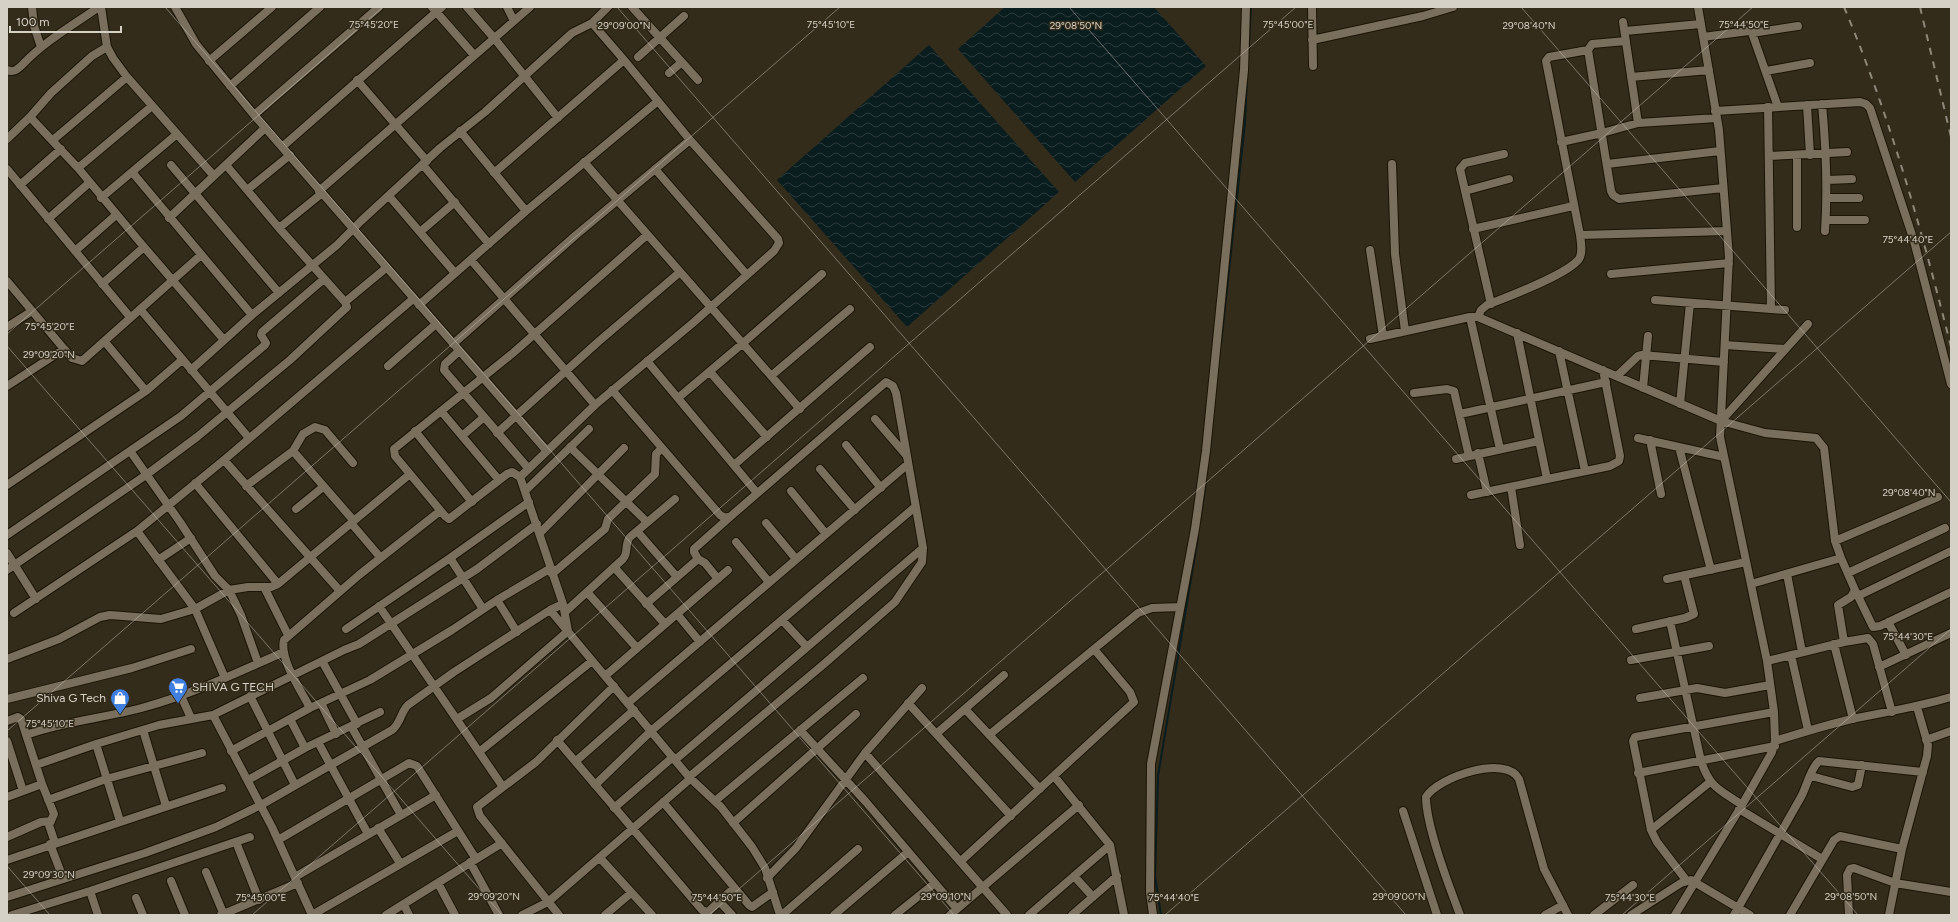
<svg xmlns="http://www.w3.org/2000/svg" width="1958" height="922" viewBox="0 0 1958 922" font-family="Figtree,sans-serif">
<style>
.water{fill:url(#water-waves)}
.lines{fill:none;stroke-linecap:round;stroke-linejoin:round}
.stream{stroke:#091c1e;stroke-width:2}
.minor-casing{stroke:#1c1405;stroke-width:10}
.minor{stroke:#796f5c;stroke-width:8}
.rail{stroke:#8e887b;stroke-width:2;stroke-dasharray:7 7;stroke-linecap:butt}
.ticks{fill:none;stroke:#d6d1c7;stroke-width:1;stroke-opacity:0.45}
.labels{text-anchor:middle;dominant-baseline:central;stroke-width:3;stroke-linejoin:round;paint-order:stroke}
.poi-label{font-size:12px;fill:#d6d1c7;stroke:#342c1b;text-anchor:start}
.ticks-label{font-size:10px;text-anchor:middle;fill:#d6d1c7;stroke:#342c1b;stroke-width:3;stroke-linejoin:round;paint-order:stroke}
</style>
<defs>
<pattern id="water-waves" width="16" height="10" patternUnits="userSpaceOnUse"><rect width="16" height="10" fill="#091c1e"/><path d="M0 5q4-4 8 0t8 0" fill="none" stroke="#2c3c3d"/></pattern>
</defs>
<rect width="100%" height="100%" fill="#342c1b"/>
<path class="water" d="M1005,7h149l52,59 -131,116 -117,-133z
M929,45l130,147 -152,135 -130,-147z"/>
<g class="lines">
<path class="stream" d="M1248,60l3,-53
M1221,344l24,-221 2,-47
M1200,523l6,-43
M1161,915l-6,-39 3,-100 40,-239"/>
<g class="minor-casing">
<path id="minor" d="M32,7l2,19 7,21
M101,7l6,40 6,11 14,19 87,99
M175,7l21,37 58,71 292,335
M432,7l42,48
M467,7l27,31 64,80
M507,7l7,14
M632,7l66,73
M1312,7l1,59
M1623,22l15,101
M592,23l32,37
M1625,31l76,-7
M1752,33l46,-7
M1703,37l46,-6 3,2 26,74
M1312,40l111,-24 30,-9
M1626,41l-34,3 -4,6 23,141 2,4 6,4 104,-11
M638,57l46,-41
M209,61l63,-54
M7,70c7,3 11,-1 16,-6 22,-23 50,-39 76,-57
M1766,71l44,-8
M669,73l13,-11
M1631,77l78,-7
M357,80l70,81
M230,86l90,-79
M1822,104c4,43 6,84 3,127
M1807,105l3,50
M1768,107l3,202
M1715,111l145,-9 6,2 4,4 44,133 37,143
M254,115l125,-108
M30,117l48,51 66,79 80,93
M460,131l66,80
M7,139l23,-22 21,-24 41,-37 15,-9
M53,140l74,-63
M1561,142l41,-9 36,-10 79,-5
M282,147l160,-140
M1797,155v72
M1769,156l78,-4
M584,162l216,247
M1392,164l3,90 10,77
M1607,164l113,-13
M171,165l108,128
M423,165l66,79
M78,168l74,-62
M7,169l123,148
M655,169l92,106
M132,172l120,143
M494,173l130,-113 66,80 88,99 1,4 -5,8 -80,71 -99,83 -75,72 -8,-5 -5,2 -58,45 -4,-3 -50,-60 -1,-7 119,-96 134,-118
M1827,180l25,-1
M20,185l41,-36
M247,190l43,-35
M319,191l211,-184
M1465,191l44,-12
M389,196l66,77
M101,198l76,-64
M1827,198h32
M169,218l96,-90
M48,219l41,-36
M1826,220h39
M279,228l42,-34
M1473,229l100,-23
M420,232l35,-30
M1580,235l147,-4
M1370,250l13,86
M75,251l41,-36
M471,260l124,145
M1611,274l118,-11
M7,281l57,68 8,9 10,3 119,-106
M102,284l42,-37
M1655,300l130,10
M345,302l41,-34
M1491,304l-31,-135 5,-6 39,-9
M419,305l107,-94 132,-110
M140,309l109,129
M1470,317l30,132
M1478,317l3,-7 6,-5c20,-8 80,-30 92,-46 4,-6 2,-16 1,-24l-34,-174 3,-4 39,-7
M7,327l25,-16
M1517,333l30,146
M1370,339l100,-22h8l243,104 44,12 51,5 8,10 11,93 6,17 14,32 -4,7 -13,8 6,37
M105,342l41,49
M453,344l123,-109 114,-95
M1725,345l60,4
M459,351l-14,13 -1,6 84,98
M1559,351l26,120
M647,361l110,132
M388,366l48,-42
M191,370l61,-55 85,-70 24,-24 79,-73 45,-36 87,-79 20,-10 16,-16
M710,372l57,65
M771,376l79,-67
M1617,376l21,-20 4,-1 82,7
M7,386l57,-37
M1643,388l5,-52
M612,390l108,125 5,3 6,-2 155,-134 7,4 3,7 27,155 -1,14 -27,40 -71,62 -135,113
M1414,393l33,-4 7,2 15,65
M678,398l64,-54 80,-70
M1680,404l10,-101
M441,411l58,69
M1460,414l146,-32
M875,419l31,36
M1721,421l87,-97
M415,431l57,71
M497,433l101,-91 82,-70
M462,436l22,-19
M1638,438l86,19
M1650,440l11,54
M846,445l35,43
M570,447l77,75
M1679,447l32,123
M130,451l50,71 35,54 14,14 12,25 17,48
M293,451l61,70
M1478,453l9,39
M1456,459l83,-18
M224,460l116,131
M734,465l136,-118
M820,469l35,41
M195,483l83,101
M7,485l139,-94 36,-31
M246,486l47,-35 10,-17 12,-7 10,3 28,33
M1511,487l9,58
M525,491l64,-62
M791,491l35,43
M1471,495l139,-29 9,-5 1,-5 -17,-86
M296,509l27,-22
M351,523l29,34
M766,523l30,36
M137,531l58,78 30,69
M637,531l40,46
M540,533l84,-85
M7,535l174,-119 84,-71 1,-2 -5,-8 1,-3 62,-53
M1835,541l103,-44
M736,542l33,40
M7,553l29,46
M450,558l33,51
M698,559l-4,-7v-3l37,-33
M158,560l33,-22
M614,567l51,57
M7,570l139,-95 51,-38 93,-77 57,-53 -2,-5 -66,-74 -53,-63
M1848,573l97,-45
M552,574l53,-45 3,-10 47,-45 1,-20 6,-6
M1787,574l15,78
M1667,579l79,-17
M1751,584l90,-26
M264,587l24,48
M1855,590l18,37 7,-1 71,-34
M587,592l50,56
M1858,596l93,-45
M497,600l20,32
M646,604l52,-45 7,4 13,16
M379,606l124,181
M550,610l139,167 32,30 31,40 13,21 15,47
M565,612l58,-53c6,-6 1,-15 7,-22l45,-38
M14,613l123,-82 87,-71 189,-161
M677,614l23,28
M782,620l25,27
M1670,621l31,140c9,27 18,28 41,44
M1888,622l18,33
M346,629l104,-71 79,-56
M1636,629l49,-11 9,-4 -10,-39
M1834,644l19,75
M1791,655l17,75
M7,659l52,-20 41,-22 10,-2 51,4 34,-10 34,-19 19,-3h23l7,-3 132,-110
M1631,660l78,-14
M322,661l35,63
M1767,661l77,-19 24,-4 5,6 19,68
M1879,667l72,-34
M605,676l123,-106
M181,696l10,22
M250,696l45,89
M1640,698l57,-10 28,5 45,-8
M7,699l125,-31 59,-19
M321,703l15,31
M628,703l280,-239
M908,703l103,113
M310,708c-8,-16 -31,-49 -26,-68l75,-65 81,-64
M965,709l75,80
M213,715l59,112 40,88
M290,719l15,29
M457,719l34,-21 77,-67 -5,-27 -43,-127
M7,721l11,-4 3,2 21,65 12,30 -5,11 6,18
M351,726l50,89
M143,730l23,76
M800,730l66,72 91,107
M936,734l68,-59
M26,735c39,-14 80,-17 119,-28 48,-13 93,-35 139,-55
M989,735l149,-122 14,-5 28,-1
M557,740l145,170 3,2 4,-1 25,-23
M1926,740l25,-9
M7,741l16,50
M1775,741c26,-8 51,-16 77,-22 33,-7 66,-12 99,-22
M318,742l50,92
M96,744l24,77
M231,751l79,-43 60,-28 82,-50 45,-30 54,-32
M479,752l113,-91
M865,753l142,162
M675,760l248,-212
M576,761l58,-51
M36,765l60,-21 63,-19 54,-10 131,-65 15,-6 118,-75 60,-45
M1638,773l137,-27
M1054,776l56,69 14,70
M1811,776l41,11 6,-2 4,-20
M248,780l57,-32 75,-36
M595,785l56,-54 264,-224
M7,797l35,-13
M48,800l58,-21 96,-26
M715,801l148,-123
M663,802l86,103 3,2 21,-15
M614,808l59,-51
M1739,809l83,50
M1403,811l34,104
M733,823l123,-109
M378,828l22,35
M1651,830l59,-48
M7,837l34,-15 10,-1
M278,840l131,-77 8,3 59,93
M236,842l23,58
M50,844l13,34
M1902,849l25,-93 1,-11 -11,-38
M600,858l52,57
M7,860l215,-72
M961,861l173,-159 -4,-10 -36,-43
M470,862l29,53
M206,872l18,43
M1074,876l19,21
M295,877l141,-82
M767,878l29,-30 69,-95 57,-65
M1686,880l-29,-38 -6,-12 -18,-89 2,-4 139,-25
M171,881l14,34
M438,883l17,32
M90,891l8,24
M7,897l138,-44 71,-26 45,-22 131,-75c9,-7 8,-17 16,-25l46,-33 96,-62 13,-6
M136,898l7,17
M719,901l13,14
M404,905l5,10
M12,915l78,-24 160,-54
M221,915l77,-32
M312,915l146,-84
M386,915l116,-72
M522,915l26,-13 142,-123
M559,915l-79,-99 -3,-9 59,-45 78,-76
M605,915l26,-22
M782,915l76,-66
M834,915l74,-63
M895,915l40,-32
M950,915l129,-110
M1029,915l81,-70
M1072,915l45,-39
M1153,915l-3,-23 1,-128 44,-235 11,-78 38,-381 2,-63
M1460,915c-11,-29 -34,-89 -34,-118 12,-20 80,-43 93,-18l25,90 24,46
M1545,915l18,-10
M1594,915l39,-30
M1631,915l50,-32 10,-3 59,35
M1675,915l67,-110 30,-53 3,-11 -1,-29 -7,-51 -47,-224 9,-180 -10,-127 -21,-123
M1734,915c22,-39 45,-79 67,-118 6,-11 9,-28 18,-36l104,11
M1790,915l44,-75 6,-4 62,13 -13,66
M1849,915l-2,-40 3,-6 4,-1 41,15 56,9"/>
</g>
<use href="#minor" class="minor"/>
<path class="rail" d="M1844,7c46,109 78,224 107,340
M1920,7l31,130"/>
</g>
<path class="ticks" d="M165,7l789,908M617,7l789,908M1069,7l789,908M1521,7l430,495M7,334l376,-327M7,346l495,569M7,731l833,-724M7,866l43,49M252,915l1044,-908M709,915l1044,-908M1165,915l786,-683M1622,915l329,-286"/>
<defs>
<g id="supermarket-pin" transform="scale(1)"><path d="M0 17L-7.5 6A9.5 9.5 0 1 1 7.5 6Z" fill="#3f7fe0" stroke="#342c1b"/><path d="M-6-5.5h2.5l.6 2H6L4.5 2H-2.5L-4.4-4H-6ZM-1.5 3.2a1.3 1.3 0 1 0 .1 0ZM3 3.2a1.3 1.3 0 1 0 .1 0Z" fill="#fff"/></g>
<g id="shop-pin" transform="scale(1)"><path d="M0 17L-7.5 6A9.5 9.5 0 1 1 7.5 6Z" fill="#3f7fe0" stroke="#342c1b"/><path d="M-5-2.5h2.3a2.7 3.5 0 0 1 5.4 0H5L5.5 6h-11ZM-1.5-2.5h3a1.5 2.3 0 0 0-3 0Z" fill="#fff"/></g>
</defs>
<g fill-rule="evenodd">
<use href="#supermarket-pin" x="178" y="687"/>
<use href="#shop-pin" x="120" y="698"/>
</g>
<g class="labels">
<g class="poi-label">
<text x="192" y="687">SHIVA G TECH</text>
<text x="106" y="698" text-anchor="end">Shiva G Tech</text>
</g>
</g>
<g class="ticks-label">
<text x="374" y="28">75°45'20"E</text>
<text x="831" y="28">75°45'10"E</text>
<text x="1288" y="28">75°45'00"E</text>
<text x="1744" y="28">75°44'50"E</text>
<text x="1076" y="29">29°08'50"N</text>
<text x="624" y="29">29°09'00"N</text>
<text x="1529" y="29">29°08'40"N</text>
<text x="1908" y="243">75°44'40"E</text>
<text x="50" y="330">75°45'20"E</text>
<text x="49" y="358">29°09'20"N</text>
<text x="1909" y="496">29°08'40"N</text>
<text x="1908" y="640">75°44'30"E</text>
<text x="50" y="727">75°45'10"E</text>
<text x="49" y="878">29°09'30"N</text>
<text x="494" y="900">29°09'20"N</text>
<text x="946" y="900">29°09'10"N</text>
<text x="1399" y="900">29°09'00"N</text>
<text x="1851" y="900">29°08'50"N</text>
<text x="261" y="901">75°45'00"E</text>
<text x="717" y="901">75°44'50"E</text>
<text x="1174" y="901">75°44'40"E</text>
<text x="1630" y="901">75°44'30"E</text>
</g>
<rect width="1958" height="922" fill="none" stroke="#d6d1c7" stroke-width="16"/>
<path d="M10 26v6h111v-6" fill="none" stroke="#d6d1c7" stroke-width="2"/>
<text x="16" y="26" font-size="12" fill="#d6d1c7" stroke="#342c1b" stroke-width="3" paint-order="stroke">100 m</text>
</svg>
